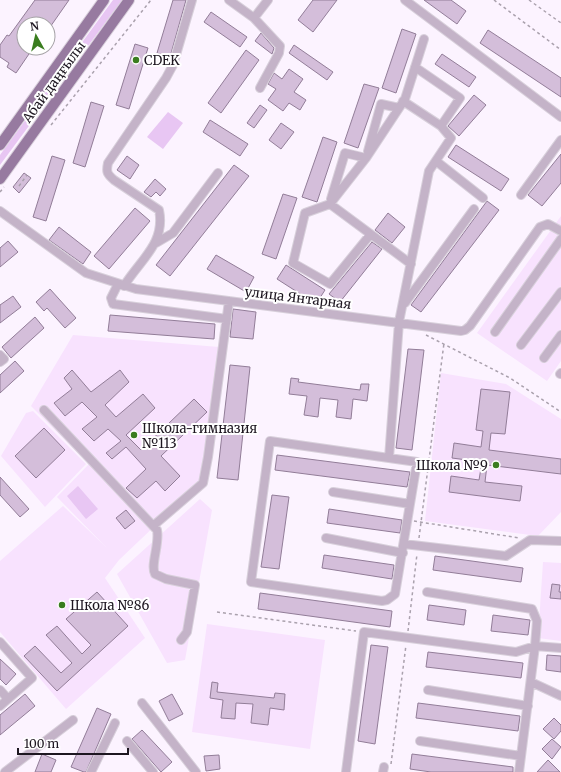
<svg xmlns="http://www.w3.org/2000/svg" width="561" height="772" viewBox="0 0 561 772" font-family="Merriweather,serif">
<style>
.built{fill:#f8e2fe}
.green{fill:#e8c6f3}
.building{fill:#d4beda;stroke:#927d98}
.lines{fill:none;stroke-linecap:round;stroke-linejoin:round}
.minor-casing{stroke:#d8d0db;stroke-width:10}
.major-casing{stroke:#d8d0db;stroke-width:12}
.path{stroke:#aaa1ad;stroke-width:1.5;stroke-dasharray:3 3;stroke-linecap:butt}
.minor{stroke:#c4b3c8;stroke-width:8}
.major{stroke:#977aa0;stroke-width:10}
.poi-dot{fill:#3a7d1f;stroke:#fff;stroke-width:1.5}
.labels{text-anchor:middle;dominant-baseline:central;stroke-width:4;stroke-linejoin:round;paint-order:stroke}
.poi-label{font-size:13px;fill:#1d1620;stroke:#fff;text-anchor:start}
.street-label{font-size:13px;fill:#1d1620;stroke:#fff}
</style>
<rect width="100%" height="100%" fill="#fcf3ff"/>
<path class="built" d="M561,216v145l-14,20 -70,-48z
M73,335l146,12 -18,135 -82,78 -14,18 40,60 -79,71 -66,-77v-71l63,-55 44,42 -50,-51 32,-33 -58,-58z
M441,373l65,11 55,35v93l-23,24 -113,-15z
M33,411l53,53 -41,43 -44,-51 25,-43z
M200,499l12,11 -27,150 -18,3 -50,-89z
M543,562l18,1v78l-23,-3z
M207,624l118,16 -15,109 -118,-17z"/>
<path class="green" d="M113,0h9l-122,165v-10z
M168,112l15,11 -20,26 -16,-12z
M78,486l20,23 -12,10 -19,-23z"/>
<path class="building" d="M35,0h34l-21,30v-6h-24v24l7,3 -15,22 -9,-6 2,-4 -9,-6v-12l7,-10 2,1z
M173,0h13l-16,57 -13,-4z
M313,0h24l-24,32 -15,-12z
M424,0h27l15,11 -9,13z
M211,12l36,25 -7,10 -36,-25z
M402,29l14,5 -20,59 -14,-5z
M488,30l73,48v19l-81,-54z
M261,33l13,15 -2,6 -17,-13z
M135,44l13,4 -19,61 -13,-4z
M294,45l39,27 -6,8 -38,-27z
M246,50l13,10 -38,53 -13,-10z
M442,54l34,23 -7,10 -34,-23z
M289,69l14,10 -9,13 12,8 -6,10 -11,-7 -6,8 -15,-11 8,-11 -8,-5 6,-11 8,6z
M364,84l15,4 -21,60 -14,-5z
M474,95l12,10 -27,31 -11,-10z
M91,102l13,4 -19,61 -12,-4z
M260,105l7,5 -13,18 -7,-5z
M210,120l38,24 -8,12 -37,-24z
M281,123l13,9 -13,17 -12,-9z
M323,137l14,5 -20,60 -15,-5z
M456,145l53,34 -8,12 -53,-34z
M561,154v29l-19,23 -14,-11z
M52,156l13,4 -19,61 -13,-4z
M127,156l12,9 -9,14 -13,-9z
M234,165l15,11 -79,100 -14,-11z
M24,173l7,5 -12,15 -6,-6z
M155,179l11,10 -6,7 -4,-4 -5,5 -7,-5z
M283,194l14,4 -21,61 -14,-5z
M487,201l12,9 -78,102 -10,-7z
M135,208l15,13 -41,48 -15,-13z
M388,213l17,14 -13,16 -17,-13z
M59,227l32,25 -8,12 -34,-24z
M8,241l10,11 -18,15v-19z
M372,242l10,7 -42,53 -11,-8z
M216,255l38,22 -8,15 -39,-23z
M286,265l39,25 -9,14 -39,-25z
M50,289l26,29 -11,10 -18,-20 -3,3 -8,-9z
M13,296l8,11 -21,16v-18z
M233,309l23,3 -3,27 -23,-2z
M110,315l105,9 -1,15 -106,-8z
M35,317l9,11 -33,30 -9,-11z
M408,349l16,1 -12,100 -16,-2z
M15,361l9,10 -24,22v-18z
M230,365l20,2 -12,113 -21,-2z
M72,370l19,22 29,-22 9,12 -24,23 11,12 27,-23 12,14 -29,27 15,15 53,-51 13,13 -46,44 19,20 -15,15 -9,-10 -19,17 -11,-10 20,-19 -20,-22 -14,12 -6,-6 15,-12 -13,-12 -14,12 -12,-12 15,-12 -15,-15 -17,14 -11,-13 18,-14 -8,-11z
M291,378l8,1 -1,3 62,8 1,-6h8l-2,17 -14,-2 -2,20 -15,-2 2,-17 -18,-2 -2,19 -14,-2 3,-19 -18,-2z
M481,389l29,3 -5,42 -14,-1 -2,17 72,9v15l-74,-9 -2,17 37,4 -2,15 -71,-9 2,-16 28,4 3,-18 -30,-4 2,-15 27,4 2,-16 -7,-1z
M44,428l21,22 -29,28 -21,-22z
M277,455l133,17 -3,15 -132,-17z
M0,477l29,32 -9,8 -20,-22z
M272,495l17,2 -10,72 -18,-2z
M329,509l73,11 -2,13 -73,-10z
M126,510l9,11 -10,8 -9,-11z
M324,555l70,10 -2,14 -70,-11z
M435,556l88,12 -2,14 -88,-12z
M552,584l8,1 -1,7h2v7l-11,-1z
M97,592l31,34 -71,65 -33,-35 11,-10 26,27 11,-10 -26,-28 11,-9 25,28 9,-9 -25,-26z
M260,593l132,18 -2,16 -132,-18z
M429,605l37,5 -2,15 -37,-5z
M493,615l37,5 -2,15 -37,-4z
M371,645l17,2 -13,97 -17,-3z
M428,652l95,11 -2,15 -95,-11z
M547,655l14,1v16l-15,-2z
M0,659l16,15 -10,11 -6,-6z
M212,682l6,1 -1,9 57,6 1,-5 10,1 -1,16 -14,-2 -2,17 -17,-2 2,-19 -17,-1 -1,16 -14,-1 2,-18 -13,-2z
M25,694l10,12 -35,29v-20z
M172,694l11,20 -14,7 -10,-20z
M418,703l102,13 -2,15 -102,-13z
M97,708l14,6 -25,58h-2l-13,-5z
M554,718l7,7v6l-7,8 -11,-10z
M142,730l30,32 -11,10 -29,-33z
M552,739l9,8 -9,12 -10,-10z
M42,754l14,6 -5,12h-16z
M412,754l101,13v5h-82l-21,-3z
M219,755l1,14 -14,2 -2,-15z
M548,760l12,12h-23z"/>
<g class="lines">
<g class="minor-casing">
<path id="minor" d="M229,0l25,18 26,28 -1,7 -19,35
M405,0l156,117
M254,18l14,-18
M403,101l38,25
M368,151l13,-47 18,4
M436,161l47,37
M521,195l40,-55
M331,199l14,-46 21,5
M330,204l81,60
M0,211l86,62 50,16 325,42 4,-1 5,-4 70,-99 8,-3 13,7
M370,235l-40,49 -37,-21 12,-50 25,-9 36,-46 39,-59 19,-60
M156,243l17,-10 45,-60
M118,284l-7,14 2,6 114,15
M124,286c16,-26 42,-43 35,-76l-45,-30c-7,-6 -8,-8 -6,-17l58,-85 7,-13 19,-65
M405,303l69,-94
M495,332l66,-93
M521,345l40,-53
M0,355l4,4 -4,3
M544,358l17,-23
M560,374l1,-1
M44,410l113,120c3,14 -7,35 -2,44l11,5 29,6 -8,47 -6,8
M270,441l147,21 -22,132 -8,6 -5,1 -131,-19z
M389,458l10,-136 30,-151 22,-33 -10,-12 19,-28 -45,-31
M333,492l77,12
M153,526l50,-43 5,-26 21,-156
M326,538l77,15
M404,544l102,12 24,-16 31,1
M427,592l105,17 5,12 -2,25 -16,126
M0,642l32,36 -32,28
M531,682l30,14
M0,690l8,9
M428,690l100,16
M142,703l54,69
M127,741l26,31
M420,741l101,15
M5,772l68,-52
M91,772l24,-49
M346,772l18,-140 152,20 19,-6 26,2
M383,772l1,-5"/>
</g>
<g class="major-casing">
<path id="major" d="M0,145l104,-145
M0,179l129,-179"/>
</g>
<path class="path" d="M494,0l67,50
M529,0l32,23
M51,125l100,-125
M19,186l8,-11
M0,192l4,-5
M426,335l84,43 51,34
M414,521l105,17
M419,538l25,-195
M217,612l139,19
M408,631l9,-77
M391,764l15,-119"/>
<use href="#minor" class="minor"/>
<use href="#major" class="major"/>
</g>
<g class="poi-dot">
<circle cx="136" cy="60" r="4"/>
<circle cx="134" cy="435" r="4"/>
<circle cx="496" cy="465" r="4"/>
<circle cx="62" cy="605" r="4"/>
</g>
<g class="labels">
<g class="poi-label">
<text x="144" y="60">CDEK</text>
<text x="142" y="428">Школа-гимназия<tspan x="142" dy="15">№113</tspan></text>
<text x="488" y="465" text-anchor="end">Школа №9</text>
<text x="70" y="605">Школа №86</text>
</g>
<g class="street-label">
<text transform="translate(54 82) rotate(-54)">Абай даңғылы</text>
<text transform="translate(298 298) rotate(7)">улица Янтарная</text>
</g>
</g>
<g transform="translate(36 36) rotate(352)"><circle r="19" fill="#ffffff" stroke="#a5a2a6"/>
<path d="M0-3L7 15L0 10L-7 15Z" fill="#3a7d1f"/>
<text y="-6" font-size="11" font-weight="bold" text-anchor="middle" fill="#1d1620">N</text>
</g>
<path d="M18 748v6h110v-6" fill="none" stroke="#1d1620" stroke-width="2"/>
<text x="24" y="748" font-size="12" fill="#1d1620" stroke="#ffffff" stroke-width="3" paint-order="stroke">100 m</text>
</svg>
